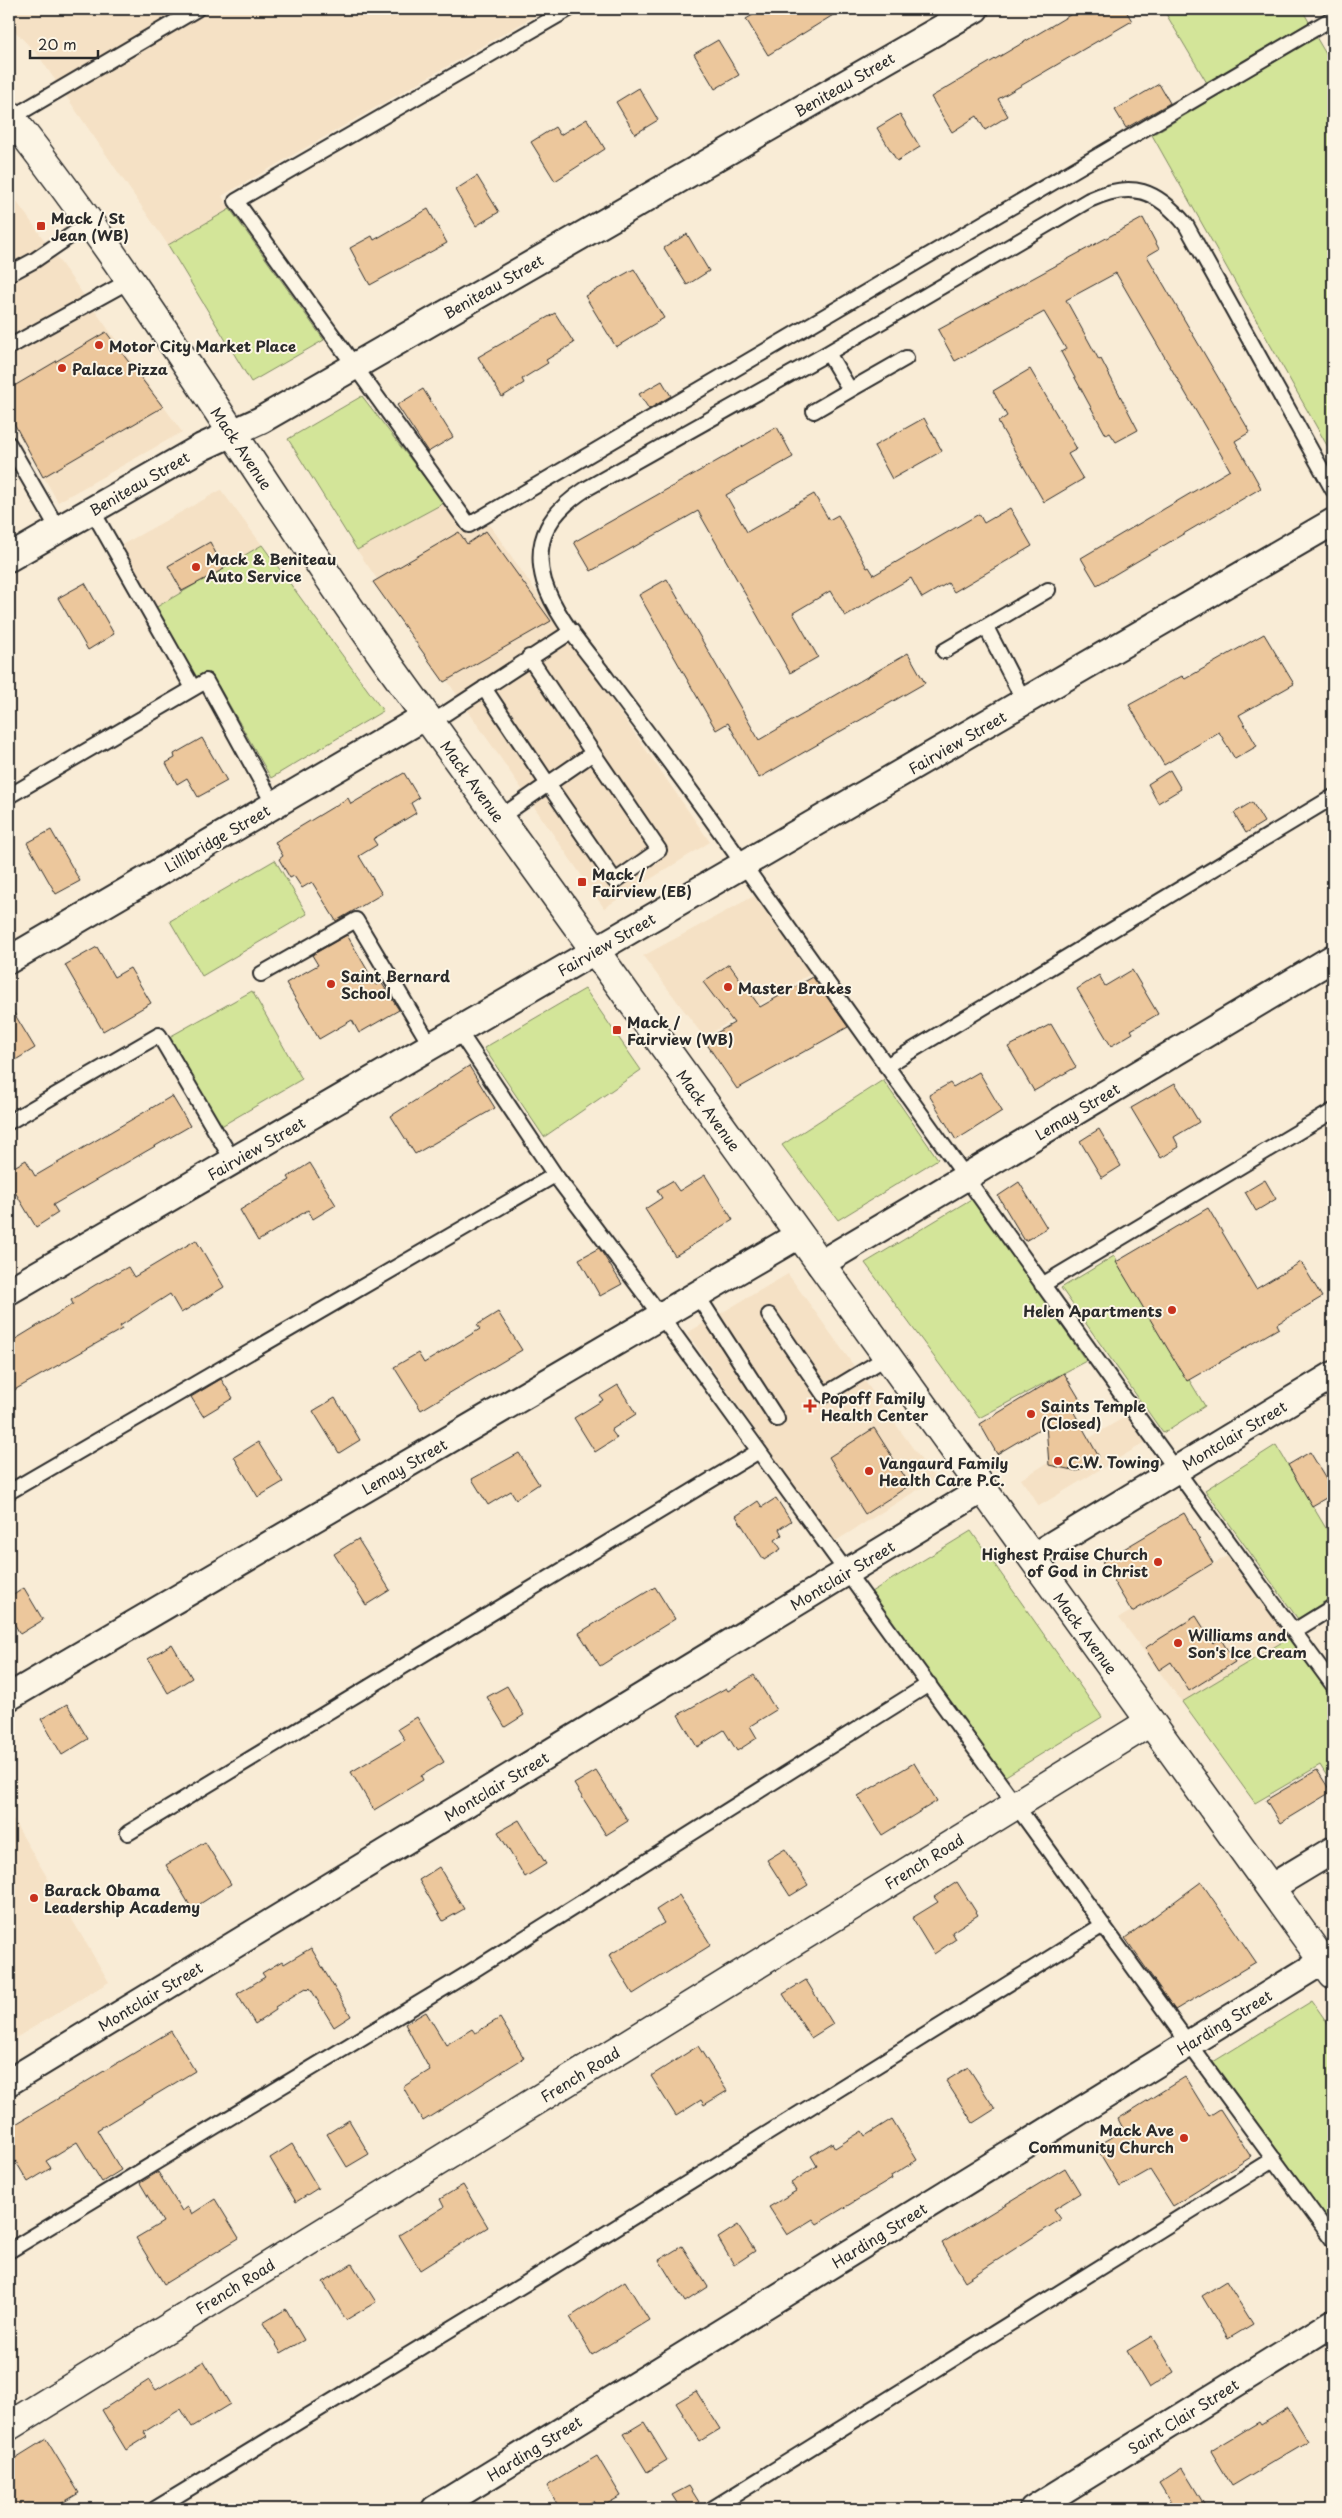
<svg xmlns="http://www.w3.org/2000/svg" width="1342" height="2518" viewBox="0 0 1342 2518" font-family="'Playpen Sans',sans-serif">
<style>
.built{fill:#f5e1c5}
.green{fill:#d3e599;stroke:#7f8862}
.building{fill:#ecc79c;stroke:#2b2b2b}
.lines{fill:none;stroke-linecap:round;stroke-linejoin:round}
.service-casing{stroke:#2b2b2b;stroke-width:18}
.minor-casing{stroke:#2b2b2b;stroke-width:30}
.tertiary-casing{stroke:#2b2b2b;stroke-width:31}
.secondary-casing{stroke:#2b2b2b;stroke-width:31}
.service{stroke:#fcf5e5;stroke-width:14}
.minor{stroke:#fcf5e5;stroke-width:26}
.tertiary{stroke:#fcf5e5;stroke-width:28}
.secondary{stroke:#fcf5e5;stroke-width:28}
.poi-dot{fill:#c8321e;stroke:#fcf5e5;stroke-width:2}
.labels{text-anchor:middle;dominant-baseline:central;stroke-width:4;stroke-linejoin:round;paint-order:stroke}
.street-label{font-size:15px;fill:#2b2b2b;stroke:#fcf5e5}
.poi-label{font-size:15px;font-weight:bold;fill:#2b2b2b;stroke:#fcf5e5;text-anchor:start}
</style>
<rect width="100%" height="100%" fill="#f9ecd6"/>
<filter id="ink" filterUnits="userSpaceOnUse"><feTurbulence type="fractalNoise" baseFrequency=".02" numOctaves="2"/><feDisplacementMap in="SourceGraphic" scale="10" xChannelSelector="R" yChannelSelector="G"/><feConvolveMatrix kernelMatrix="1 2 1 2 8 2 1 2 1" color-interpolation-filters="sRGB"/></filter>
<g filter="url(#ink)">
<path class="built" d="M9,9h538l-325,187 8,13 -62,36 -130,-190 -29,-30z
M9,191l173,241 -124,70 -49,-85z
M221,490l41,55 -107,63 -37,-61z
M444,503l24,32 21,-11 221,318 -106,66 -247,-358z
M754,896l58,77 -108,64 -61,-81z
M788,1274l147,205 -101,63 -147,-209z
M1128,1415l18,27 -107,64 -18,-27z
M1227,1556l62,82 -107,64 -63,-84z
M9,1813l100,169 -100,60z"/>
<path class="green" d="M1163,9h139l7,13 -102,61z
M1316,37l17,29v390l-181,-321z
M230,209l94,131 -73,42 -83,-137z
M362,396l82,107 -87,47 -69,-111z
M262,545l121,166 -112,67 -53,-93 -14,7 -49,-84z
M275,860l32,54 -105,62 -32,-55z
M585,989l56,81 -97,67 -60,-89z
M252,991l50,88 -84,49 -56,-87z
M883,1080l55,79 -100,61 -56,-75z
M973,1198l113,163 -107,57 -114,-155z
M1114,1256l91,150 -42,27 -102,-145z
M1276,1445l57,95v56l-35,23 -93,-129z
M971,1531l131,186 -98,60 -133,-185z
M1289,1638l44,60v88l-13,-21 -65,38 -73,-101z
M1312,2001l21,30v195l-120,-164z"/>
<path class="building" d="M763,9h80l-75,46 -22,-36z
M1080,9h45l7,12 -134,78 10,17 -23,14 -8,-14 -25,16 -21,-35z
M718,40l21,35 -24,14 -21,-35z
M1159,84l11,19 -44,25 -11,-18z
M639,88l19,32 -23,14 -19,-32z
M900,114l20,33 -23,14 -20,-33z
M587,119l18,30 -50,32 -24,-39 24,-15 5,8z
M477,176l22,36 -23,14 -21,-36z
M428,209l19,34 -77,42 -20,-37 22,-12 2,4z
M1143,218l16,31 -12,7 103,176 -15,9 26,47 -164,97 -16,-27 149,-88 -114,-197 -50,27 33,60 2,-1 37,71 -22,12 -6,-9 -4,2 -18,-33 -27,-50 5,-3 -22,-37 -89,49 -17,-31z
M687,234l22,37 -22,14 -23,-37z
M634,269l30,49 -48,29 -31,-51z
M555,313l19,30 -28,17 2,3 -26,16 2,4 -22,14 -24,-40z
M106,332l57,75 -120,70 -34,-63v-25z
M1030,369l47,80 -9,5 15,25 -39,23 -46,-80 9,-6 -14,-25z
M662,381l9,15 -22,13 -10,-15z
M423,389l30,48 -25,15 -31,-47z
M924,418l18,33 -50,28 -18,-33z
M777,427l16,30 -67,38 21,37 67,-38 15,26 9,-5 29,53 2,-1 5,8 105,-61 5,9 26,-15 22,38 -78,46 -6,-9 -26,15 -11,-20 -66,38 -15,-25 -37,22 25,44 -28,16 -92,-162 -107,60 -17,-29z
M486,531l65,90 -107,61 -71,-100 86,-50 8,12z
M210,542l14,27 -42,22 -14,-25z
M667,579l92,161 149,-87 17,30 -166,95 -31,-55 -12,7 -77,-135z
M85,583l29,51 -26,16 -30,-52z
M1264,634l30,50 -55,31 18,31 -22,13 -16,-27 -55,33 -35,-60 53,-29 3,3z
M202,738l25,43 -29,16 -11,-19 -10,6 -11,-21 9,-5 -1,-4z
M1170,770l11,19 -23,14 -10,-19z
M404,773l15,25 -8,5 5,10 -43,26 4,6 -18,11 23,38 -46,27 -24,-39 -10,6 -8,-12 -4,2 -11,-19 4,-3 -8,-14 73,-44 3,6z
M1252,802l12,20 -18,11 -12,-20z
M51,830l29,51 -24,13 -29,-51z
M347,935l29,50 5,-3 18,28 -40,23 -7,-13 -33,19 -33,-56 32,-18 -6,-10z
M97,947l17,30 16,-9 21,35 -48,28 -38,-66z
M729,964l31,43 53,-30 35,50 -111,62 -33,-49 30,-17 -31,-41z
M1132,970l26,44 -27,16 2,3 -22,13 -34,-57 22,-14 6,11z
M9,1005l26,43 -26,16z
M1051,1024l25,43 -42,24 -26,-44z
M469,1066l26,42 -80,46 -24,-38z
M979,1072l23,39 -46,29 -27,-45 21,-12 3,4z
M1175,1083l24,39 -25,15 5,10 -18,11 -30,-50z
M172,1096l18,30 -137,79 5,8 -22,14 -27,-45v-12l17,-10 9,16z
M1099,1129l22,37 -19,12 -22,-37z
M310,1163l26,42 -23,14 -5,-9 -50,31 -18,-31 50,-30 -2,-3z
M705,1175l28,45 -58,36 -30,-47 17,-11 -5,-8 15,-9 7,10z
M1265,1180l11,19 -20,12 -11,-19z
M1019,1182l28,46 -22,13 -27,-45z
M1208,1208l48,81 45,-27 21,35 -45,27 2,4 -92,53 -71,-119z
M196,1240l28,47 -43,26 -11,-19 -50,32 2,3 -113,64v-50l64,-39 -2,-4 24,-15 33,-18 6,10z
M599,1248l23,36 -22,12 -21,-37z
M498,1312l24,38 -101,60 -27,-43 24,-14 6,10 56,-34 -3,-4z
M1064,1373l18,30 -10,6 27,48 -22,14 -28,-6 -3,-40 -49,29 -17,-30z
M221,1379l12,19 -30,18 -12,-19z
M618,1385l18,29 -25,16 6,8 -22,14 -21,-34 29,-18 -3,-4z
M335,1398l25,42 -21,13 -26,-42z
M874,1428l36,57 -45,29 -36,-57z
M258,1442l25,40 -25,15 -24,-40z
M1310,1452l23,38v4l-21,12 -24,-41z
M519,1453l20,31 -23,15 -5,-8 -23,14 -16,-26z
M776,1498l15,23 -12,8 3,6 -7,5 6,9 -17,11 -28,-44 22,-15 4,6z
M1184,1513l29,50 -81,49 -30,-50z
M358,1539l32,51 -24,15 -32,-51z
M655,1587l20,32 -75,47 -21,-33z
M24,1588l19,32 -23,14 -11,-20v-16z
M1196,1616l17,27 7,-5 15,24 -46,29 -18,-29 -12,8 -14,-22z
M172,1644l20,34 -24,15 -20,-34z
M754,1675l22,35 -26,16 7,12 -20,13 -13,-21 -27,17 -19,-32 48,-27 2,3z
M507,1686l17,29 -19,12 -18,-30z
M67,1704l21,35 -26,16 -21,-36z
M417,1717l27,45 -23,14 2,4 -49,30 -23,-38 54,-32 -7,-11z
M914,1763l23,38 -55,34 -24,-39z
M1317,1770l14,22 -51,31 -14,-23z
M596,1771l32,50 -22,14 -32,-51z
M519,1820l27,44 -21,13 -27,-45z
M205,1842l26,42 -39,25 -26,-44z
M785,1849l23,36 -18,11 -23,-36z
M439,1867l25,42 -21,12 -24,-41z
M957,1882l21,33 -26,17 4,7 -22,15 -22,-36 26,-16 -4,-5z
M1201,1882l55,80 -81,48 -50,-72z
M679,1895l32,50 -78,49 -24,-39 55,-32 -8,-13z
M311,1948l40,68 -17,11 -24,-39 -2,2 -2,-2 -31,19 1,3 -21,14 -18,-30 28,-17 -3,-4 20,-12 2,3z
M806,1980l27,44 -22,14 -28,-44z
M426,2012l20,33 26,-16 3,4 25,-15 24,40 -101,63 -20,-34 27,-17 -25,-46z
M171,2031l24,40 -98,59 24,40 -19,12 -25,-40 -31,19 5,7 -23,14 -19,-32v-22z
M698,2046l29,45 -23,14 -3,-5 -25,16 -25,-40z
M968,2067l27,42 -22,14 -27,-42z
M1185,2077l24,39 11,-7 31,48 -78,49 -23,-36 -30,17 -24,-40 28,-17 -6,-11z
M892,2119l25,41 -26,16 1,3 -75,45 -4,-5 -26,16 -18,-28 27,-16 -5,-8 26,-17 -6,-10 21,-13 3,5 27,-17 3,5z
M349,2120l20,34 -22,13 -20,-33z
M292,2144l26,44 -22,14 -26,-44z
M1065,2168l15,25 -26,16 7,10 -96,62 -23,-38z
M158,2172l24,39 6,-4 4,7 23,-15 24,39 -75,46 -28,-46 27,-16 -23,-39z
M463,2185l25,42 -68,43 -21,-35 45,-28 -4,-8z
M738,2225l17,26 -21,14 -16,-27z
M682,2246l26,41 -23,15 -26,-42z
M352,2264l24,38 -30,18 -23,-38z
M625,2281l24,39 -57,35 -22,-38z
M1226,2281l27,43 -25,15 -26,-43z
M286,2309l18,31 -23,13 -18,-30z
M1152,2336l22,36 -25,16 -22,-37z
M204,2361l26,43 -38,23 -11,-18 -37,23 3,5 -21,13 -24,-40 47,-30 7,10z
M696,2391l24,38 -20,12 -24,-38z
M1288,2408l20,33 -76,45 -21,-35 48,-29 2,3z
M644,2422l23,38 -20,12 -23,-38z
M46,2439l33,54 -27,16h-43v-47z
M597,2456l24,40 -23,13 -5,-8 -13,8h-20l-13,-23z
M1182,2468l25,41h-32l-16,-26z
M689,2486l10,16 -12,7h-6l-9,-14z"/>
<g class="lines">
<g class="service-casing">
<path id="service" d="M569,9l-333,192 233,324 864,-507
M11,118l186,-109
M9,274l26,-14 54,-37
M9,347l120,-66
M850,390l56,-32
M814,411l36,-21 -22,-37
M9,444l49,85
M1333,490l-147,-265c-29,-35 -54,-45 -97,-25l-261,153 -242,136c-34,22 -54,49 -42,92 11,36 42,69 64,99 40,53 80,106 118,160 201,283 402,566 607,845
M92,510l101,178
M986,627l39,76
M944,651l104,-61
M529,657l64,96 -45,31 67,97 44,-31 -66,-97
M484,688l64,96 -49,34
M431,723l141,-92
M9,796l197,-115 68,124
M261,974l95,-54 75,126
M458,1030l97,145 106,141 528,728 144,196
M886,1066l447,-269
M9,1122l150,-87 74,126
M1042,1285l291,-174
M697,1295l80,124
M769,1315l55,80 63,-38
M9,1492l546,-317
M1294,1631l39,-24
M128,1833l631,-382
M9,2251l460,-278 460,-289
M155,2509l386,-235 562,-349
M712,2509l562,-350"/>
</g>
<g class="minor-casing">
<path id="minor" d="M9,558l193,-111 59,-27 714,-411
M9,960l417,-244
M820,1264l513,-306
M9,1291l1324,-769
M1032,1557l301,-182
M9,1697l790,-462
M1270,1888l63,-38
M9,2082l974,-593
M435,2509l888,-548
M1033,2509l300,-186"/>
</g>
<g class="tertiary-casing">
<path id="tertiary" d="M9,2426l1141,-704"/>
</g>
<g class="secondary-casing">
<path id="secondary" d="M9,115c137,174 250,366 378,547 314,439 630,876 946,1313"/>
</g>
<use href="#service" class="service"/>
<use href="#minor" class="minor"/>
<use href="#tertiary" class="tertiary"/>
<use href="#secondary" class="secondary"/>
</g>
</g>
<g class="poi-dot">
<rect x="36" y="221" width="10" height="10" rx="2.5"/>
<circle cx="99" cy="345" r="5"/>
<circle cx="62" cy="368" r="5"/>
<circle cx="196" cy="567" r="5"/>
<rect x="577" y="877" width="10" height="10" rx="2.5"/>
<circle cx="331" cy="984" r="5"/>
<circle cx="728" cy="987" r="5"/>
<rect x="612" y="1025" width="10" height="10" rx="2.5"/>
<circle cx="1172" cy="1310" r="5"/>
<path d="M807.5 1398.5h5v5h5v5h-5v5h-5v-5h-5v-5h5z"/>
<circle cx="1031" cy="1414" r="5"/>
<circle cx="1058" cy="1461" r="5"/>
<circle cx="869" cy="1471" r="5"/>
<circle cx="1158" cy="1562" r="5"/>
<circle cx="1178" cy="1643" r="5"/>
<circle cx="34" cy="1898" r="5"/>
<circle cx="1184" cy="2138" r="5"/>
</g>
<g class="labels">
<g class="street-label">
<text transform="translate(844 84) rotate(-30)">Beniteau Street</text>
<text transform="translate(493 286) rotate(-30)">Beniteau Street</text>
<text transform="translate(242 448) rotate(56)">Mack Avenue</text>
<text transform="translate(139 483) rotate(-30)">Beniteau Street</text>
<text transform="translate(957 742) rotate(-30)">Fairview Street</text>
<text transform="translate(473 781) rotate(54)">Mack Avenue</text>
<text transform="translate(217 838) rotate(-30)">Lillibridge Street</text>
<text transform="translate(606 944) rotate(-30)">Fairview Street</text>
<text transform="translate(709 1110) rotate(54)">Mack Avenue</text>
<text transform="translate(1077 1111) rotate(-31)">Lemay Street</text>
<text transform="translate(256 1148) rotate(-30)">Fairview Street</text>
<text transform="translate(1234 1435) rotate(-31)">Montclair Street</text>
<text transform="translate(404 1466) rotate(-30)">Lemay Street</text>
<text transform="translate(842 1575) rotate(-31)">Montclair Street</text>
<text transform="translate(1086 1633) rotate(54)">Mack Avenue</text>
<text transform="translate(496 1786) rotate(-31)">Montclair Street</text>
<text transform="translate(924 1861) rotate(-32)">French Road</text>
<text transform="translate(150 1996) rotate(-31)">Montclair Street</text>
<text transform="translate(1224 2022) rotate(-32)">Harding Street</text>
<text transform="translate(580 2074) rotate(-32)">French Road</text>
<text transform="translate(879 2235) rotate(-32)">Harding Street</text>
<text transform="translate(235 2286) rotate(-32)">French Road</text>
<text transform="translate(1183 2416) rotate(-32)">Saint Clair Street</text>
<text transform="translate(534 2448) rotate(-32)">Harding Street</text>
</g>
<g class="poi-label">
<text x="51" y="217">Mack / St<tspan x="51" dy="17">Jean (WB)</tspan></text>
<text x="109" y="345">Motor City Market Place</text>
<text x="72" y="368">Palace Pizza</text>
<text x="206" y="558">Mack &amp; Beniteau<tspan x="206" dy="17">Auto Service</tspan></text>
<text x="592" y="873">Mack /<tspan x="592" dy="17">Fairview (EB)</tspan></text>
<text x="341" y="975">Saint Bernard<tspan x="341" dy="17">School</tspan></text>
<text x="738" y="987">Master Brakes</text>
<text x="627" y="1021">Mack /<tspan x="627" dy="17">Fairview (WB)</tspan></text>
<text x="1162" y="1310" text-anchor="end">Helen Apartments</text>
<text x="821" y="1397">Popoff Family<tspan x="821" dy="17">Health Center</tspan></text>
<text x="1041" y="1405">Saints Temple<tspan x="1041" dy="17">(Closed)</tspan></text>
<text x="1068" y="1461">C.W. Towing</text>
<text x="879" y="1462">Vangaurd Family<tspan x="879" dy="17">Health Care P.C.</tspan></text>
<text x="1148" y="1553" text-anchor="end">Highest Praise Church<tspan x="1148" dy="17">of God in Christ</tspan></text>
<text x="1188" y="1634">Williams and<tspan x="1188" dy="17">Son's Ice Cream</tspan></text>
<text x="44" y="1889">Barack Obama<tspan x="44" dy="17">Leadership Academy</tspan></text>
<text x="1174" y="2129" text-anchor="end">Mack Ave<tspan x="1174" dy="17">Community Church</tspan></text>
</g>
</g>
<rect width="1342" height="2518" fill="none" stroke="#fcf5e5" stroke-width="30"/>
<rect x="15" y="15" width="1312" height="2488" fill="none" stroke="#2b2b2b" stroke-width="2" filter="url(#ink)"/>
<path d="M30 50v8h68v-8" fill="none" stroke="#2b2b2b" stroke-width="2.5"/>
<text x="38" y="50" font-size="15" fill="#2b2b2b" stroke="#fcf5e5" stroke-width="4" paint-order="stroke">20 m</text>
</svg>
